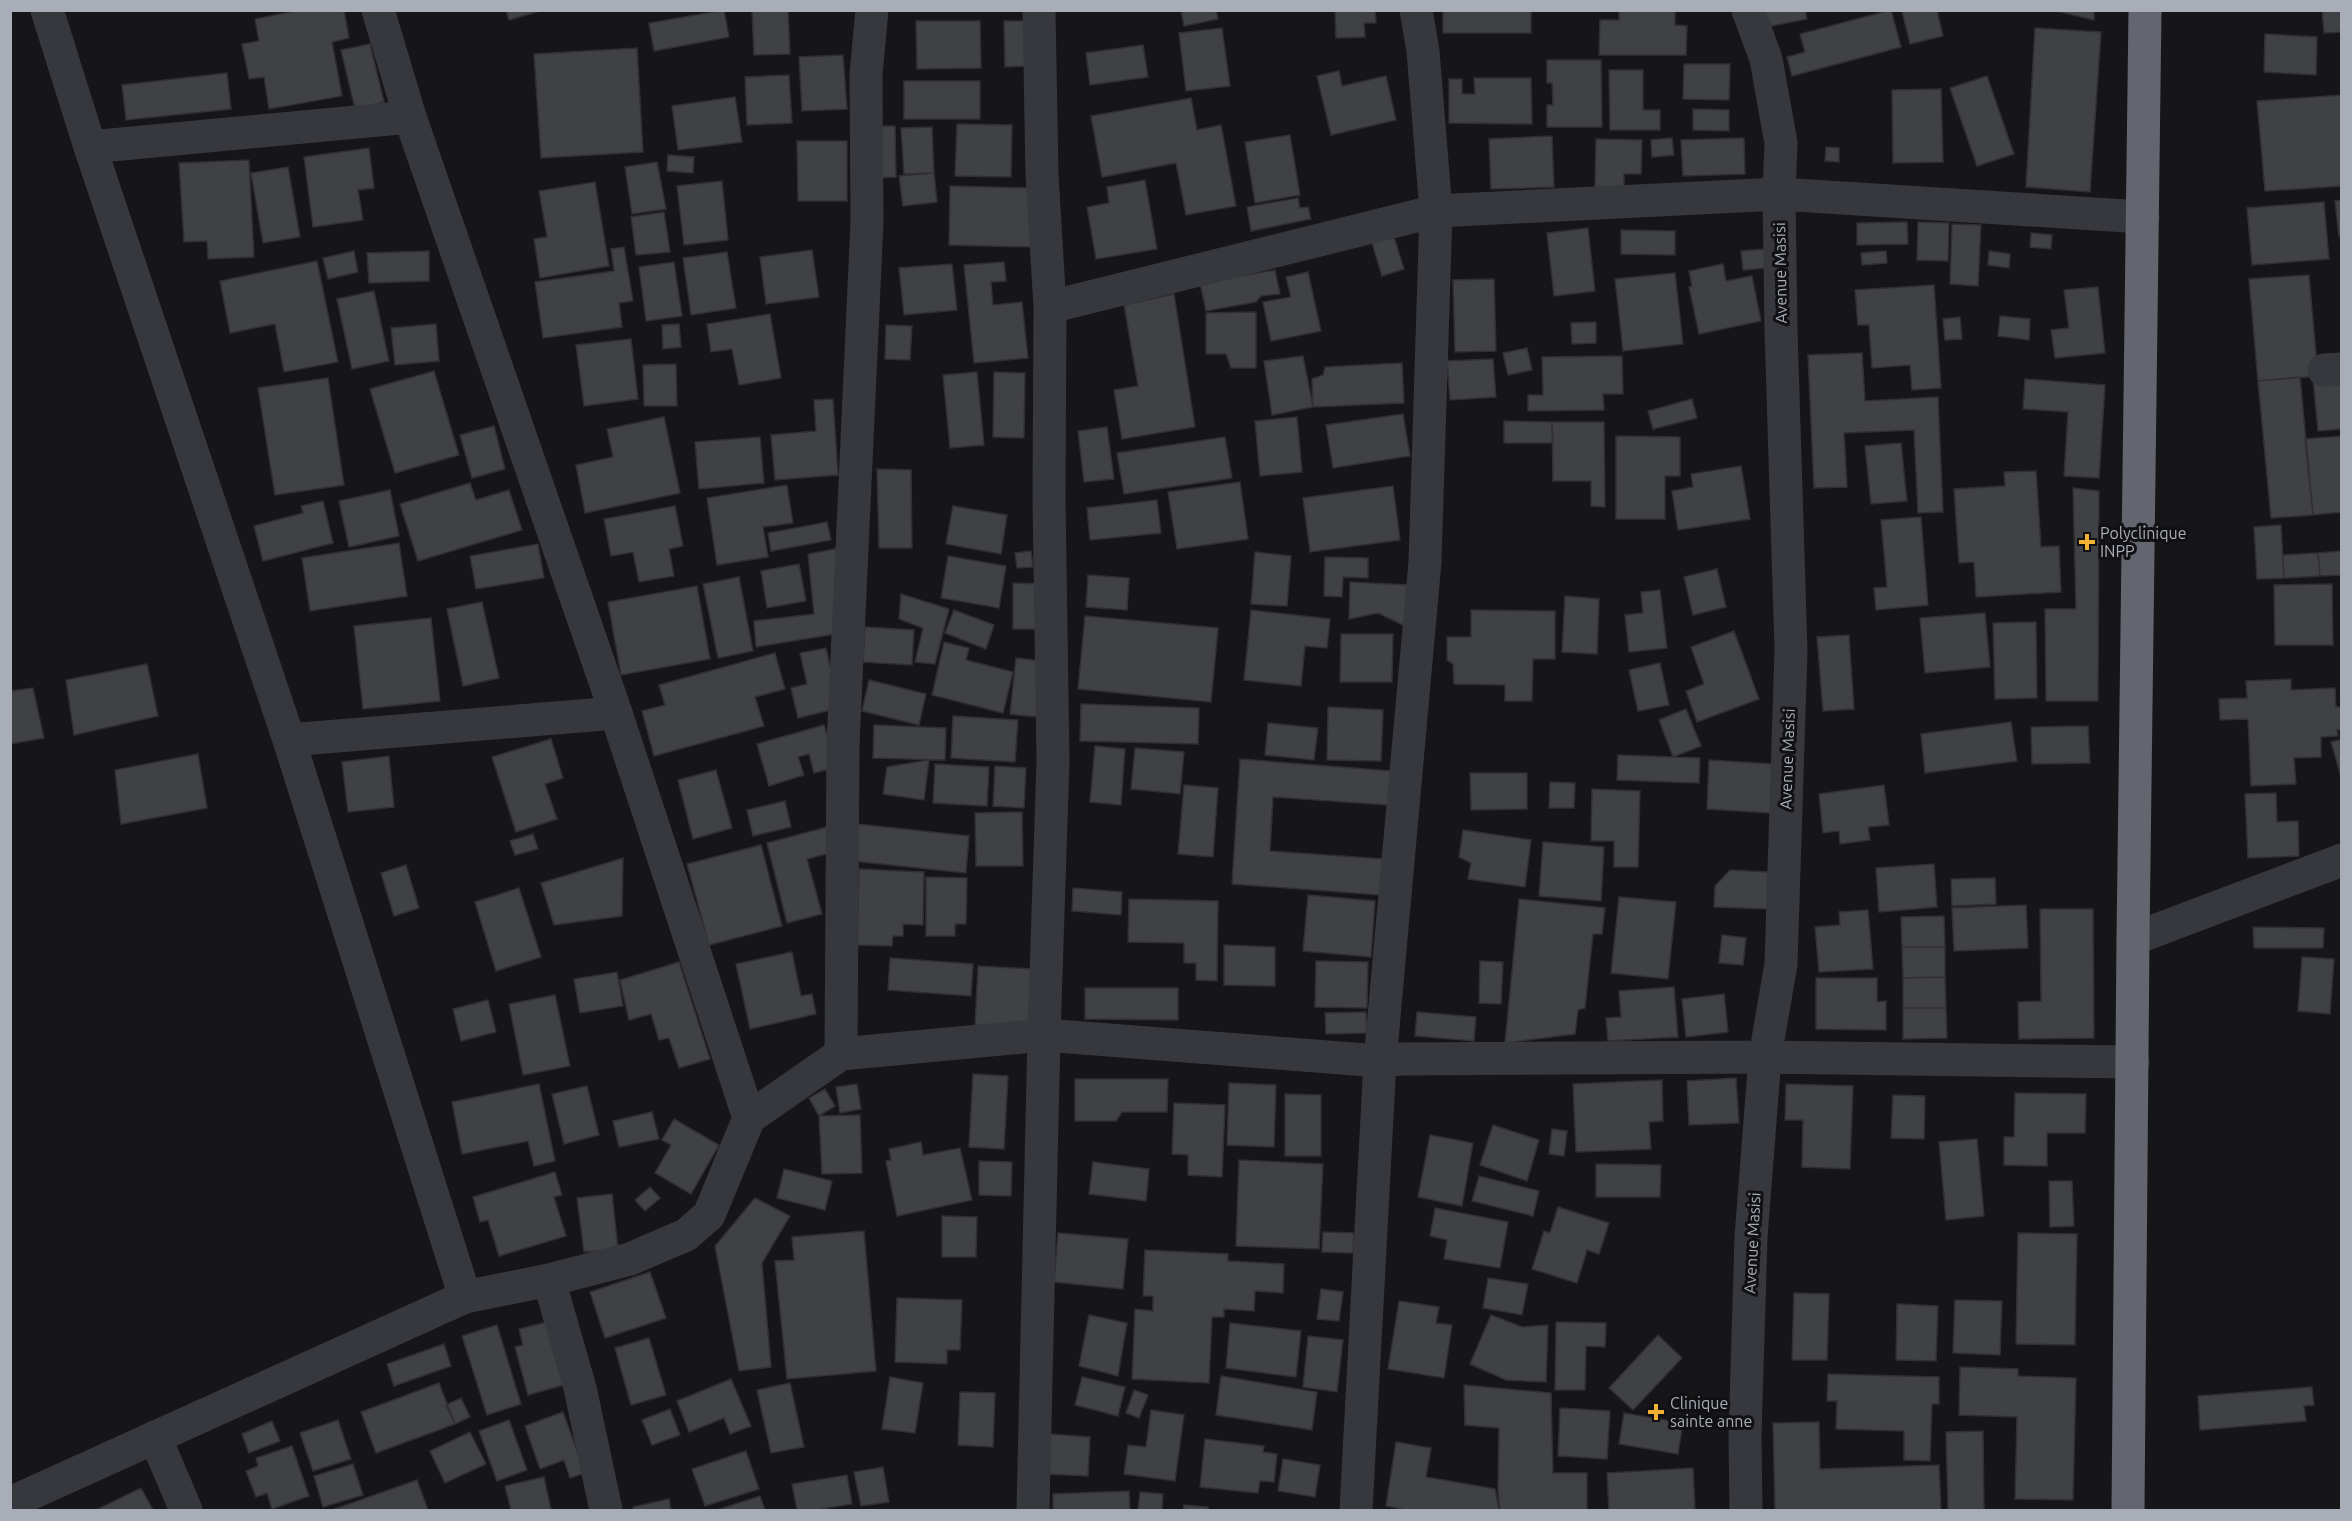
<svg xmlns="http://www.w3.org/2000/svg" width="2352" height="1521" viewBox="0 0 2352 1521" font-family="Ubuntu,sans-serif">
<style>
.building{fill:#404145;stroke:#303034;stroke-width:1.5}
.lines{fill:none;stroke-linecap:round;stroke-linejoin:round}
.minor{stroke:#37383d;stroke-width:33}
.highway{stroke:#63666e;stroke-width:33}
.poi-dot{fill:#f2b134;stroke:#111113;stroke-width:2}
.labels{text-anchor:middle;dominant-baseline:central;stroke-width:6;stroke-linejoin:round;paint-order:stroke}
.street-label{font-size:16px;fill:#a8adb8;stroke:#111113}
.poi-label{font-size:16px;fill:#a8adb8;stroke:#111113;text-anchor:start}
</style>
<rect width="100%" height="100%" fill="#161618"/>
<path class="building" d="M300,10h44l5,28 -17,4 10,54 -73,13 -5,-32 -15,2 -7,-35 17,-3 -4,-22z
M506,10h37l-34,10z
M724,10l5,27 -75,14 -5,-28z
M752,10h36l2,44 -36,1z
M1181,10h35l2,9 -34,7z
M1335,10h40l1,13h-12l1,14 -29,1z
M1443,10h88v23h-88z
M1619,10h56v15l12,1 -1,29h-87l1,-35h19z
M1763,10h42l2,9 -41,8z
M1891,10l10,37 -109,29 -5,-19 18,-5 -5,-18z
M1937,10l6,26 -33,8 -8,-33z
M2053,10h41v10z
M2322,10h20v22l-18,1z
M916,21h64l1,47 -64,1z
M1004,21h20l1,45 -20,1z
M1222,28l8,58 -44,5 -7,-58z
M2035,28l66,4 -11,160 -64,-5z
M2265,34l52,3 -1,38 -52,-3z
M370,44l14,58 -29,7 -14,-59z
M1143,45l5,32 -58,8 -4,-32z
M637,48l6,104 -102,6 -7,-104z
M843,55l4,54 -45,2 -3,-54z
M1547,60h54l1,67h-55v-22h6l-1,-22h-5z
M1684,64h46l-1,36 -46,-1z
M1609,70h34v40h17v20h-50z
M1339,71l3,15 44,-10 10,44 -65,15 -14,-59z
M227,73l4,36 -105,11 -4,-35z
M789,75l3,48 -45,2 -2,-48z
M1987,76l27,78 -37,12 -27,-78z
M1474,78h57l1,46 -83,-1v-44h13v15h13z
M904,81h76v38h-76z
M1941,89l2,73 -50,1 -1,-73z
M2342,95v91l-77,5 -8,-90z
M735,97l7,45 -64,8 -6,-44z
M1191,98l6,32 24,-5 15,81 -50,9 -10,-52 -74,14 -11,-61z
M1693,109l36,1v21l-36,-1z
M957,124l55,1 -1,52 -56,-1z
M874,126h21l1,51 -19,1z
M932,127l2,46 -30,1 -3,-46z
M1290,135l10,60 -45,8 -10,-61z
M1552,136l2,51 -63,2 -2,-50z
M1672,138l2,17 -22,2 -1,-17z
M1744,138l1,36 -62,2 -2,-36z
M1596,139l46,1 -1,34h-17v13h-29z
M797,141h50v60h-49z
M1826,147l13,1v14l-14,-1z
M369,148l5,40 -16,2 5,30 -50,7 -9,-70z
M668,155l26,2 -1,16 -26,-2z
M249,160l5,97 -46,2 -1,-18 -23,1 -5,-79z
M657,162l9,47 -34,5 -7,-47z
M288,167l12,70 -37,6 -12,-70z
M934,173l3,29 -34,4 -4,-30z
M1145,180l12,69 -61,10 -9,-52 22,-4 -2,-16z
M722,181l6,59 -44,5 -7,-59z
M595,182l14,84 -69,12 -6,-39 13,-2 -8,-46z
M950,186l82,2v59l-83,-2z
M1298,198l2,10 8,-1 3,12 -60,12 -4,-24z
M2342,200v36h-3l-4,-35z
M2324,202l5,57 -77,6 -5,-57z
M664,212l6,40 -34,3 -5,-38z
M1907,222l1,22 -51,1v-22z
M1918,222l31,1 -1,38 -31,-1z
M1952,224l29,1 -3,61 -28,-2z
M1588,228l7,63 -41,5 -7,-63z
M1621,230l54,1v24l-54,-1z
M2031,233l21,2 -1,14 -21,-2z
M1394,237l10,32 -22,7 -10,-33z
M624,247l9,54 -14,2 3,24 -79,11 -8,-56 79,-11 -3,-22z
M1766,249l2,19 -25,2 -2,-19z
M812,250l7,47 -53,7 -6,-47z
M354,251l4,21 -30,7 -5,-21z
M429,251v30l-60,2 -2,-30z
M1886,251l1,12 -25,2 -1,-12z
M1989,251l21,3 -1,14 -21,-3z
M727,252l9,56 -45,7 -8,-57z
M317,261l21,101 -54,10 -9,-48 -45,9 -10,-52z
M674,262l8,54 -36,5 -7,-54z
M1004,262l2,19 -15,1 2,23 29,-3 6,56 -54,5 -10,-98z
M952,264l5,46 -53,5 -5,-47z
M1723,264l3,17 26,-5 9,45 -62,13 -10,-47 3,-1 -3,-15z
M1275,270l5,24 -19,2 -5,6 -50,9 -6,-28z
M1308,272l13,59 -50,10 -8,-39 28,-5 -5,-20z
M1675,273l8,71 -60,7 -8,-72z
M2309,275l9,101 -60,5 -9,-102z
M1494,279l2,72 -41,1 -2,-72z
M1934,285l7,103 -29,2 -2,-25 -38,3 -3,-43h-11l-3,-35z
M2098,287l7,66 -50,5 -4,-28 18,-2 -5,-38z
M374,291l15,70 -37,8 -15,-70z
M1174,294l21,133 -73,12 -8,-49 24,-4 -14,-81z
M1256,312v56h-25l-5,-14h-20v-41z
M770,314l11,64 -42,7 -7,-36 -21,3 -4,-28z
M2000,316l30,3 -1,21 -31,-4z
M1960,317l2,22 -17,1 -2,-21z
M1596,322v21l-24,1 -1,-21z
M436,324l3,37 -44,4 -4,-37z
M679,324l2,23 -18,2 -1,-24z
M886,325l26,1 -2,34 -25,-1z
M631,339l7,60 -54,7 -8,-61z
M1527,348l5,22 -24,5 -5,-22z
M1862,353l3,48 73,-4 5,115 -25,1 -4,-83 -70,3 3,54 -33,1 -6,-133z
M1303,356l10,51 -41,8 -8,-54z
M1622,356l1,38h-20l1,16 -76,1v-16h15l-1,-38z
M1493,359l3,38 -46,3 -3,-39z
M1402,363l2,40 -91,4 -1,-28 11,-4 2,-8z
M676,364l1,42h-33l-1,-41z
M434,371l25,84 -64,18 -25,-84z
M977,372l7,73 -34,3 -7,-73z
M994,372l31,1 -1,65 -31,-1z
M2342,376v53l-24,2 -5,-53z
M2300,377l13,138 -42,3 -13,-137z
M328,378l16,107 -69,10 -17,-107z
M2025,379l80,6 -6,93 -35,-2 4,-64 -45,-3z
M833,399l5,76 -63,5 -4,-45 45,-4 -2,-31z
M1692,399l5,19 -44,11 -5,-18z
M1403,414l7,42 -77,12 -7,-43z
M664,417l16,76 -95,20 -9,-48 37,-8 -6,-28z
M1297,417l5,55 -42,4 -5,-55z
M1504,421l48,1 1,21h-49z
M1552,422h52l1,85 -14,-1v-25h-38z
M494,426l11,43 -33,9 -12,-43z
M1107,427l7,52 -30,3 -6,-51z
M1616,436l64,1v39h-15v43h-49z
M2342,436v76l-29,3 -8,-76z
M760,437l4,46 -65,6 -4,-47z
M1225,437l7,41 -108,16 -7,-41z
M1901,443l6,58 -36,3 -6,-58z
M1741,466l9,53 -72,11 -6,-39 21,-4 -2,-13z
M877,469l34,1 1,78h-33z
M2036,471l5,76 18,-1 2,46 -85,5 -2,-35 -15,1 -5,-74 51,-3 -1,-14z
M1240,482l8,57 -71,10 -9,-57z
M470,483l6,17 33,-10 13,40 -104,31 -18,-57z
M787,485l6,38 -30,4 5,30 -51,8 -10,-67z
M1393,486l7,54 -90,12 -7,-54z
M2073,488l26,3 -1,210h-52l-1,-92h31z
M390,490l9,46 -50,11 -10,-46z
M1157,500l4,33 -71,7 -3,-32z
M323,501l10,42 -70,18 -9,-35 49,-13 -2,-7z
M675,506l8,40 -14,3 5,27 -35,6 -6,-30 -22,4 -7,-37z
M953,506l54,9 -6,39 -55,-10z
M1921,517l7,88 -52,5 -2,-22 13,-1 -6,-67z
M827,522l4,18 -60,11 -3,-18z
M2281,525l3,53 -27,1 -3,-52z
M399,543l8,53 -97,15 -8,-53z
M538,544l6,34 -68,11 -6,-33z
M840,548l-5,86 -79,13 -2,-26 60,-7 -6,-60z
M1031,551l2,16 -16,1 -2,-15z
M2342,551v24l-22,1 -2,-23z
M1255,552l36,4 -4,50 -36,-2z
M2318,553l2,23 -36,2 -1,-23z
M948,556l58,10 -7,42 -58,-10z
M1325,557l43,1v20l-25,-1 -1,20 -18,-1z
M799,564l7,37 -39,7 -6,-37z
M1717,569l9,38 -33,8 -9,-38z
M1088,575l41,3 -2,32 -41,-3z
M739,577l14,74 -35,7 -15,-74z
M1350,582l58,3 -1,42 -29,-14 -29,6z
M1013,583l24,1v45h-24z
M2332,584l1,61h-58l-1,-60z
M697,586l13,73 -89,16 -13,-73z
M1660,590l7,58 -38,4 -4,-37 18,-2 -2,-21z
M901,594l48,15 -14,55 -20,-2 8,-34 -24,-9z
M1565,596l34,3 -2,55 -35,-2z
M482,602l17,76 -36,8 -16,-77z
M954,610l40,15 -8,24 -41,-16z
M1251,610l79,9 -3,29 -22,-2 -4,40 -57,-6z
M1471,610l84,1v48h-22l-1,42h-27v-16l-51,-1 -1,-20 -6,-4v-23h24z
M1985,613l5,54 -65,6 -5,-55z
M1085,616l133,12 -7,74 -133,-13z
M431,618l9,83 -77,8 -9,-83z
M2036,622l1,76 -42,1 -2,-76z
M865,627l49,3 -2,35 -49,-3z
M1734,631l25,68 -62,23 -11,-31 18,-7 -13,-37z
M1341,634h52l-1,48h-52z
M1849,635l5,74 -31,2 -6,-74z
M944,642l25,6 -3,12 47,12 -10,41 -71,-18z
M826,648l13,60 -41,10 -7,-30 16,-4 -7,-31z
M775,653l10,36 -30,8 9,29 -110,30 -12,-45 23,-6 -6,-20z
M1016,658l27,3 -6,56 -27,-3z
M1660,663l9,42 -31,6 -9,-41z
M147,664l11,52 -84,19 -8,-55z
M2291,679v11l44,-2 1,19h6v23h-5l1,6 -17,1v20l-27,1 2,26 -45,2 -3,-67 -28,1 -1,-21 28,-1 -1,-17z
M869,680l57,14 -7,31 -57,-14z
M33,688l11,50 -34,6v-53z
M1081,704l118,4 -1,36 -118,-3z
M1328,707l55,3 -2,51 -54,-1z
M1686,709l15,37 -28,11 -14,-37z
M953,716l65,4 -3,42 -64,-4z
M2011,722l6,39 -92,12 -4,-39z
M1268,723l50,5 -4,32 -49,-5z
M824,725l13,42 -23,6 -5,-19 -11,3 6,18 -35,11 -12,-42z
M874,725l72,3 -1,32 -72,-2z
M2088,726l2,37 -58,1 -1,-37z
M551,739l12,39 -18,6 12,35 -41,13 -24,-75z
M2342,739v41l-11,-38z
M1095,746l30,3 -4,56 -31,-3z
M1135,748l49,4 -4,42 -49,-5z
M198,754l9,54 -86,16 -6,-54z
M1618,755l82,3 -1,25 -82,-3z
M389,756l5,51 -46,5 -6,-50z
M1240,759l151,12 -3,34 -115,-8 -3,54 113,8 -3,36 -148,-11z
M929,760l-5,40 -41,-6 4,-27z
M1709,760l64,4 -2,49 -64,-4z
M935,764l54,3 -2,39 -54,-3z
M995,766l31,2 -2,40 -31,-2z
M716,770l16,58 -39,11 -15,-59z
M1470,773h57v36l-56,1z
M1550,782l25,1 -1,25h-25z
M1184,785l34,3 -5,69 -35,-3z
M1884,785l5,40 -21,2 2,13 -30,4 -1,-13 -16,2 -4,-39z
M1592,789l48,2 -2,76h-24v-26h-23z
M2276,793l1,29 21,-1 1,35 -51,2 -3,-64z
M785,801l6,26 -38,9 -6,-26z
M1022,812l1,54h-47l-1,-53z
M857,824l112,12 -3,37 -113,-12z
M827,827l7,25 -27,7 15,55 -35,9 -20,-80z
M1463,830l68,10 -6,47 -57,-8 3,-16 -12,-6z
M533,834l5,15 -23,6 -5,-14z
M1543,842l61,5 -3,54 -62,-5z
M761,845l21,81 -73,19 -22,-81z
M623,858l-1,58 -68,9 -13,-42z
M1934,864l3,43 -58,5 -3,-44z
M406,865l13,43 -25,8 -13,-43z
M859,869l65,3 -1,53 -20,-1v12h-10l-1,10 -35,-1z
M1730,870l38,2 -1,37 -53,-2 1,-21z
M926,877l41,1 -1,46h-11v12h-29z
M1995,878l1,26 -44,2 -1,-27z
M519,888l22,69 -45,14 -21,-69z
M1073,888l49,4 -1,23 -49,-4z
M1308,895l67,6 -4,56 -68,-6z
M1619,897l57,5 -8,77 -57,-6z
M1129,899l89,2 -1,80 -21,-1v-17h-12v-20l-56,-1z
M1519,899l86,9 -3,26h-9l-8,74 -7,2 -3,24 -70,9z
M2026,905l2,43 -74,3 -2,-43z
M2040,909h53l1,129 -75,1 -1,-37 23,-1z
M1868,910l5,59 -54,3 -4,-45 25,-2 -1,-13z
M1944,916l1,31h-43l-1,-30z
M2253,927l71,1 -1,20h-69z
M1722,935l24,3 -3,27 -24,-2z
M1224,945l51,2v39l-51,-1z
M1902,947h43v30l-42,1z
M792,952l9,44 11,-2 4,20 -66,15 -14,-65z
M2302,957l32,2 -4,55 -32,-3z
M890,958l83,6 -2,32 -83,-6z
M1316,961l52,1 -1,46 -52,-1z
M1480,961l23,1 -2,42 -22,-1z
M679,962l31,97 -31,9 -10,-30 -10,2 -8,-26 -22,6 -9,-40z
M978,966l54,3 -4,62 -53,-4z
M617,972l6,34 -43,7 -6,-34z
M1945,977l1,31h-43v-30z
M1816,978h61v24l9,-1v29l-70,-1z
M1674,987l4,50 -70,4 -2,-23 15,-1 -2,-26z
M1085,988h93v32l-93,-1z
M1724,994l4,38 -42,5 -4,-38z
M555,995l15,71 -47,9 -14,-71z
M488,1000l8,32 -35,9 -8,-32z
M1903,1008h43l1,30 -44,1z
M1366,1012l1,21 -41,1 -1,-21z
M1417,1012l59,5 -2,24 -59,-5z
M973,1074l35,2 -4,73 -35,-2z
M1736,1078l3,45 -50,2 -2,-44z
M1075,1079h93l-1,33h-45l-6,9h-41z
M1662,1080l1,41 -14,1 2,27 -75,3 -3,-68z
M1229,1083l47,2 -2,62 -47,-2z
M539,1084l16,77 -21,5 -6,-25 -66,13 -10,-52z
M857,1084l4,25 -21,4 -4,-26z
M1786,1084l67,2 -3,83 -48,-2 1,-47h-18z
M587,1086l12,49 -35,9 -12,-50z
M825,1089l10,17 -16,10 -10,-18z
M2015,1093l71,1 -1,39h-38v33l-43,-1v-28h10z
M1285,1094l36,1v61h-36z
M1893,1095l32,1 -1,43 -33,-1z
M1174,1103l51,2 -3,72 -34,-2v-20l-16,-1z
M652,1112l7,27 -40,8 -6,-26z
M860,1115l2,58 -40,1 -3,-58z
M674,1119l45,26 -28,49 -36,-21 16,-28 -9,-5z
M1493,1125l46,15 -12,41 -47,-16z
M1552,1129l15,2 -3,25 -15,-2z
M1430,1135l43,8 -11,63 -44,-9z
M1977,1139l7,77 -38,4 -7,-78z
M921,1142l2,13 37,-7 12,52 -75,16 -11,-55 5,-1 -2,-11z
M1239,1160l84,4 -4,85 -83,-3z
M979,1161l33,1 -1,34 -32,-1z
M1093,1162l56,7 -3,32 -57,-7z
M1596,1164l65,1 -1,32h-64z
M784,1169l48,12 -7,29 -48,-12z
M555,1172l7,23 -8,2 12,39 -67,20 -11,-36 -8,2 -7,-25z
M1479,1176l60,15 -6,25 -61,-15z
M2049,1181h23l2,45 -24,1z
M650,1187l10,11 -15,13 -10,-11z
M612,1194l6,55 -34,3 -7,-54z
M755,1198l35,18 -28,47 9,104 -32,4 -24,-125z
M1558,1207l51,16 -10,31 -12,-4 -10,33 -45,-14 12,-38 6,2z
M1435,1208l73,14 -8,46 -56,-9 3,-19 -17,-4z
M942,1216l35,1 -1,40h-34z
M864,1231l12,140 -89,8 -12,-118 19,-1 -2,-23z
M1323,1232l31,1 -1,20 -31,-1z
M1058,1233l70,6 -5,50 -69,-7z
M2018,1233l59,1 -2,111 -59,-1z
M1145,1250l83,4v7l56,3 -1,29 -28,-2 -1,20 -30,-2v8h-12l-3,66 -77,-4 3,-70 18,2v-15h-10z
M650,1272l16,46 -61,20 -15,-46z
M1488,1278l40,6 -6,31 -39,-7z
M1321,1289l22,3 -4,29 -22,-2z
M1794,1293l35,1 -2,66h-35z
M897,1298l65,2 -2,50h-13v14l-52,-2z
M1955,1300l47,1 -2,54 -47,-2z
M1399,1301l40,6 -3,16 16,2 -8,53 -56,-9z
M1897,1304l41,2 -2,55 -40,-1z
M1089,1315l38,8 -9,53 -39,-10z
M1491,1315l31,12 26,-2 -2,57 -40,-2 -36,-16z
M547,1322l17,63 -36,10 -13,-48 8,-2 -4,-16z
M1556,1322l50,1 -1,24 -19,-1 -1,44h-30z
M1230,1323l71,8 -5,46 -70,-9z
M497,1325l24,79 -34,11 -25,-79z
M1658,1335l24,23 -49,52 -24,-22z
M1308,1336l35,4 -6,52 -34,-5z
M649,1338l17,57 -35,10 -16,-57z
M444,1344l7,22 -57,20 -7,-22z
M1960,1367l58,2v7l58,2 -3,122 -58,-1 2,-82 -58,-2z
M1828,1374l111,3v27h-7l-2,57 -26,-1v-29l-68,-2 1,-28h-10z
M1221,1376l96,16 -5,38 -96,-15z
M890,1377l33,6 -8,50 -33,-4z
M1082,1377l43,10 -7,29 -43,-11z
M731,1379l20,47 -21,8 -6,-16 -35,14 -12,-31z
M439,1383l16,41 -79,29 -15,-41z
M790,1383l14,64 -33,6 -14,-63z
M1464,1385l87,8 2,80h34v37h-87l-2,-19 1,-63 -34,-3z
M2312,1387l2,18 -10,1 2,15 -106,9 -2,-34z
M1134,1390l14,5 -9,23 -13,-5z
M960,1392l35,1 -2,54 -35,-2z
M461,1398l9,19 -15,7 -9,-19z
M1560,1408l50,3 -3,48 -49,-3z
M670,1409l10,26 -28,10 -10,-25z
M1151,1410l33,5 -9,66 -51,-7 4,-29 18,2z
M563,1412l22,61 -15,5 -6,-18 -24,9 -15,-43z
M1624,1413l59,10 -5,31 -59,-10z
M338,1420l13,39 -38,12 -13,-38z
M509,1420l18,50 -30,11 -18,-50z
M272,1421l8,20 -31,12 -7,-19z
M1819,1422l1,47 119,-4 2,45h-166l-2,-87z
M1983,1431l1,79h-36l-2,-78z
M470,1432l16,32 -41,19 -15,-32z
M1049,1434l41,3 -2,39 -42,-2z
M1205,1439l59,7 -1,6 14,2 -3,28 -14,-1 -2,12 -58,-6z
M1396,1442l35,6 -5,29 69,12 4,21h-93l-20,-4z
M292,1446l17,50 -37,13 -5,-16 -11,4 -10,-26 12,-5 -2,-8z
M746,1451l13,38 -54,17 -13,-37z
M1283,1459l37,6 -5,32 -37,-6z
M353,1464l10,31 -40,12 -9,-31z
M883,1467l6,35 -28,4 -7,-34z
M1693,1468l2,42h-86l-2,-37z
M847,1475l5,29 -36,6h-19l-5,-26z
M544,1477l7,33h-40l-6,-24z
M417,1480l11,30h-96z
M141,1488l12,22h-57z
M1129,1491l1,19h-77v-16z
M1140,1492l23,2 -1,16h-24z
M760,1496l5,14h-48z
M669,1499l2,11h-37l-1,-3z
M1184,1505l24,2v3h-25z"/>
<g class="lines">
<path class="minor" d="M47,10l43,137 199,593 176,557
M378,10l32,107 206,596 133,405
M90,147l320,-30
M1050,307l386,-96 343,-17 364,23
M2324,370l18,-1
M289,740l327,-27
M2133,939l209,-79
M841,1054l2,-309 24,-523 -1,-148 6,-64
M549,1280l31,108 26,122
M155,1437l31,73
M10,1503l455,-206 84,-17 81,-21 56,-24 23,-20 40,-97 92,-64 203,-19 336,26 22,-2 363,-2 368,5
M1033,1510l11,-475 9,-274 -4,-263 1,-191 -8,-132 -3,-165
M1356,1510l24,-449 45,-499 11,-351 -13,-160 -7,-41
M1746,1510l-1,-74 6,-199 14,-180 16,-93 10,-314 -10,-320 -2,-136 2,-51 -15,-84 -18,-49"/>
<path class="highway" d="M2128,1510l5,-571 12,-929"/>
</g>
<g class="poi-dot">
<path d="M2084 533h6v6h6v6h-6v6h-6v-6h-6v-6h6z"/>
<path d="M1653 1403h6v6h6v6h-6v6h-6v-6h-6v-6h6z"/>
</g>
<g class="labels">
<g class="street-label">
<text transform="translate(1780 273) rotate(-91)">Avenue Masisi</text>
<text transform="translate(1787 759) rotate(-88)">Avenue Masisi</text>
<text transform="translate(1752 1243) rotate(-87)">Avenue Masisi</text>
</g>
<g class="poi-label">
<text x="2100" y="533">Polyclinique<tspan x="2100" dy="18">INPP</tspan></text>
<text x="1670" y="1403">Clinique<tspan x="1670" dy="18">sainte anne</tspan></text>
</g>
</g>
<rect width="2352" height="1521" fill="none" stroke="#a8adb8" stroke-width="24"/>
</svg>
